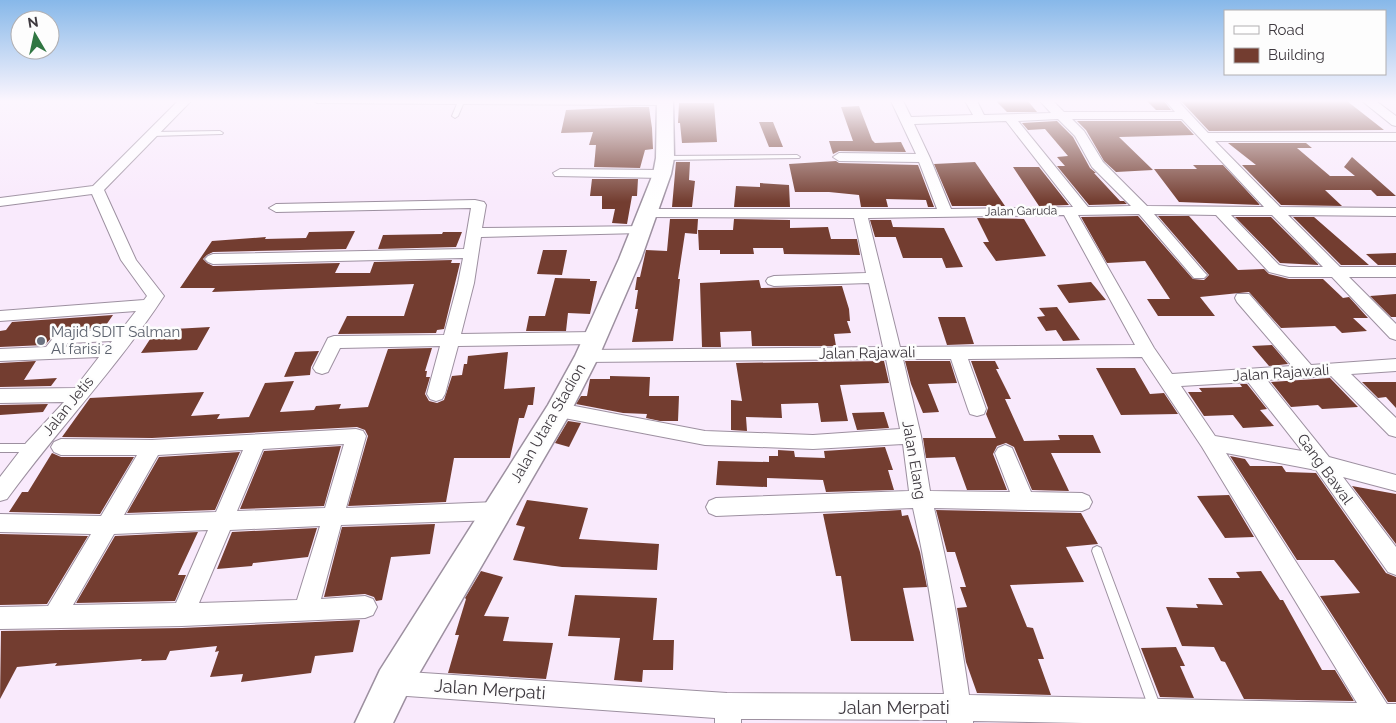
<svg xmlns="http://www.w3.org/2000/svg" width="1396" height="723" viewBox="0 0 1396 723" font-family="Raleway,sans-serif">
<style>
.building{fill:#733d30}
.lines{fill:none;stroke-linecap:round;stroke-linejoin:round}
.lane-casing{stroke:#9d90a0;stroke-width:2}
.street-casing{stroke:#9d90a0;stroke-width:2}
.secondary-casing{stroke:#9d90a0;stroke-width:3}
.lane{fill:#fff;fill-rule:evenodd}
.street{fill:#fff;fill-rule:evenodd}
.secondary{fill:#fff;fill-rule:evenodd}
.worship-dot{fill:#6b7280;stroke:#fdfdfd;stroke-width:2}
.labels{text-anchor:middle;dominant-baseline:central;stroke-width:5;stroke-linejoin:round;paint-order:stroke}
.far-street-label{font-size:12px;fill:#3e393f;stroke:#fdfdfd}
.worship-label{font-size:15px;fill:#5b616d;stroke:#fdfdfd;text-anchor:start}
.street-label{font-size:15px;fill:#3e393f;stroke:#fdfdfd}
.near-street-label{font-size:18px;fill:#3e393f;stroke:#fdfdfd}
</style>
<rect width="100%" height="100%" fill="#f9eafc"/>
<path class="building" d="M996,101h32l9,11h-30z
M1147,101h17l7,9h-15z
M1181,101h166l37,29 -175,1z
M679,103h35l3,39 -35,1 -2,-20h-2z
M859,106l13,34 3,3 26,-1 5,10 -67,-1 -6,3 -4,-13h24l-12,-34z
M633,107h16l3,21 1,21 -8,1 -5,18 -46,-1 2,-22h-7l4,-13 -32,1 5,-23z
M1057,121l16,16 17,31 6,5h-2l26,28h4l3,3 -38,1 -32,-39h8l-8,-9 11,-1 -23,-27 -17,1 -6,-7z
M1077,121h104l13,14 -75,2 34,33 -37,2 -12,-11 -18,-31z
M759,122h14l10,25h-14z
M1228,143h78l6,5h-15l33,28h25l-11,-9 8,-10 44,39h-19l-6,-6h-46l17,16 -61,-1 -39,-40h14z
M836,161l3,2 79,2 16,42h-6l-2,-7 -40,-1 2,8h-27l-2,-12 -30,-3h-34l-6,-28z
M676,162h14l-1,18 6,1 -3,26h-20z
M975,162l30,44h-53l-18,-42z
M1193,165h30l37,40 -81,-3 -25,-33h43z
M1013,167h26l30,38 -30,1z
M592,179h46l-1,17h-5l-5,28 -15,-1 3,-14h-13v-13h-12z
M760,183l29,2 1,22h-56l2,-21 24,1z
M1138,216l55,63 11,1 5,-5 -51,-59h31l49,54 26,-1 5,5 20,5h34l20,19 6,-1 19,21h-15l14,13 -25,2 -7,-7 -54,2 -32,-36 -49,5 15,19h-57l-11,-17h23l-25,-38 -38,2 -26,-46z
M1235,217h36l48,48 -39,-2z
M1293,217h21l55,48h-28z
M977,218l47,1 22,37 -50,5 -13,-19h6z
M670,219h28l-1,15 -12,-1 -7,46h2l-7,62 -41,1 6,-33h-3l3,-19h-3l2,-13h3l6,-27 21,1z
M734,219l56,1v8l38,-1 3,12h26l3,16 -76,-1 -1,-6h-30l1,6h-34v-4h-21l-1,-20h35z
M870,220h21l2,7 51,1 19,39 -17,1 -4,-10h-39l-9,-26 2,5h-21z
M355,231l-9,18 -133,3 -6,3 -4,4 4,4 6,3 127,-3 -5,10h35l4,-11 78,-2 -1,3h9l-16,66 -7,1 -1,3 -98,1 9,-18h57l10,-32 -202,8 3,-4h-35l32,-47 54,-4 -1,2 41,-1 3,-6z
M443,232h19l-6,15 -78,2 5,-14 59,-1z
M543,250h24l-5,25 -25,-1z
M1396,253v12h-18l-12,-11z
M555,278l35,1v2h7l-7,33 -22,-1 -2,18h-40l3,-15h16z
M759,280l2,8 81,-2 7,23 1,12h-3l4,12 -17,1 2,12h-84l-1,-15 -31,1 1,15h-19l-2,-64z
M1091,282l15,18 -37,3 -12,-18z
M1396,294v23h-5l-21,-21z
M1057,307l23,33 -17,1 -7,-11 -10,1 -9,-14 8,-1 -6,-8z
M113,315l-9,13 -41,2 -10,6 -8,9 -45,2v-16l6,-1 6,-8z
M938,317h27l9,27 -27,1z
M210,327l-13,23 -56,3 15,-23z
M1272,345l16,19 -19,2 -17,-20z
M432,348l-7,23h2l-1,6h4l-5,17 4,7 8,2 7,-3 8,-24 10,-1 2,-11h3l1,-8 40,-4 -4,37 31,-2 -2,18h-5l-4,13h-5l-9,40h-56l-8,44 -98,4 20,-70 -3,-6 -8,-3 -205,11 -90,-1 28,-39 114,-6 -13,24 29,-2 -3,5 32,-2 16,-34 29,-2 -14,31 34,-2 2,-4 25,-2 -2,5 29,-2 20,-58z
M319,351l-8,16 -1,8 -26,2 11,-25z
M36,361l-12,19 33,-2 -6,8 -51,1v-24z
M884,361l5,22 -49,2 8,36 -27,1 -3,-19 -37,1 1,14 -36,-1 1,14 -16,-1v-30l11,1 -6,-38z
M905,361h45l7,22 -29,1 11,28 -16,1 -12,-29z
M971,361h24l4,8h-3l15,30h-6l19,42 36,-1 -2,-5h35l8,18h-50l18,38 -37,-1 -18,-43 -8,-4 -9,3 -4,8 14,36h-40l-12,-33 -29,1 -3,-20h73l-10,-24 2,-6z
M1096,368h39l15,26 14,-1 14,21 -57,1z
M610,376l40,1 -1,19h30l-1,25h-18l-14,-3 1,-4 -24,-1 -47,-9 5,-8h6l3,-17h20z
M1330,378l28,29 -36,2 -4,-4 -27,2 -20,-25z
M1362,382h34v26l-10,-11 -8,1z
M1240,384h7l20,25 -7,1 14,16 -31,2 -10,-13 -29,1 -16,-24h14l-3,-4 43,-1z
M48,404l-5,8 -43,3v-10z
M884,412l5,16 -32,2 -5,-17z
M568,421l13,2 -12,24 -14,-4z
M341,446l-17,60 -84,3 24,-58z
M885,447l8,23h-5l6,20 -68,2 -3,-12 -56,-2v9l-51,-2 2,-24 51,1v-6h9v-6l16,1 1,6 30,1 -1,-7z
M240,452l-25,58 -88,3 32,-56z
M52,453l9,4h73l-34,57 -91,-2 13,-20h6z
M1230,456l15,3 5,7h32l4,6 30,1 70,100 10,4v125h-8l-68,-106 40,-3 -26,-33h-37z
M1352,486l44,8v50z
M1229,495l25,42 -29,1 -28,-42z
M527,500l61,8 -9,31 80,5 -2,26 -95,-3 -49,-7 12,-33 -9,-2z
M901,510l1,6 6,-1 12,37 7,35 -24,1 11,53h-63l-10,-65h-5l-13,-62z
M936,510l145,3 17,31 -32,3 18,35 -74,3 17,42 6,1 11,31h-6l13,36 -74,-2 -11,-31 -9,-54 10,-1 -7,-20h6l-11,-35h-8z
M435,524l-5,30 -39,3 -9,43 -6,1 -2,-4 -9,-3 -41,3 18,-70z
M317,528l-9,29 -55,6 -1,3 -35,3 15,-37z
M198,532l-20,43h8l-11,26 -99,2 39,-67z
M0,534l88,2 -41,68 -47,1z
M481,571l22,6 -19,39 25,1 -6,24 50,2 -7,36 -98,-6 11,-38h-4l11,-36 -1,-1z
M1261,571l19,29h3l39,70h13l19,31 -110,-2 -19,-37 -4,-1 -7,-14 -32,-1 -16,-39 32,1 -2,-4 27,1 -15,-27h32l-4,-6z
M575,595l82,3 -4,42h21l-1,30h-30l-1,12 -28,-2 6,-42 -52,-2z
M360,620l-7,32 -38,4 -4,17 -70,9 2,-8 -33,3 9,-26 -4,1 2,-6 -47,5 -4,9 -25,1 1,-2 -87,7 2,-3 -40,4 -17,32 1,-68 181,-3z
M1176,647l9,19h-5l14,32 -34,-1 -19,-49z"/>
<g class="lines">
<g class="lane-casing">
<path id="lane" d="M314,101h149l1,1 -6,14 -3,2 -3,-2 5,-12 -140,-1z
M220,131l3,2 -1,1 -70,2 -3,-2 3,-2z
M797,155l3,2 -1,1 -134,2 -3,-2 3,-2z
M0,444h32l3,1 2,3 -2,3 -3,1h-32z
M1097,546l4,2 1,3 59,157 -1,5 -5,1 -5,-1 -1,-5 -57,-157 1,-3z"/>
</g>
<g class="street-casing">
<path id="street" d="M178,101h13l-87,89 32,70 28,36c-47,72 -107,134 -157,203l-7,2v-24l26,-34 38,-41 -64,1v-14l75,-1 24,-31 -99,4v-12l46,-2 8,-10 10,-5 58,-3 14,-18 -136,10v-10l144,-11 3,-4 -26,-36 -29,-66 -92,12v-8l93,-12zM112,341l-3,4 -44,2 3,-4z
M456,101h214l1,1 -6,3 -203,-1z
M891,101h12l8,16 62,-2 -8,-14h12l7,14 67,-2 -11,-12h13l11,11h111l-9,-11h12l30,32h188v8h-181l65,66 116,1v8l-108,-1 52,52h56v10h-47l47,47v16l-6,-2 -58,-61h-43l-20,-5 -53,-57 -62,-1 50,58 3,3 -3,3h-10l-55,-64 -61,1 76,133 18,26 120,-8 -55,-64 -2,-4 2,-4h12l62,71 85,-6v12l-45,3 45,44v19l-7,-2 -58,-59 -64,4 62,77 67,18v16l-53,-14 53,70v28l-8,-3 -72,-102 -90,-17 161,251h9v19h-313l-110,-2v2h-26v-3h-9l-197,-1v4h-26v-5l-322,-23 -9,-3 -4,-9 4,-9 9,-3 334,22 217,1c-8,-63 -17,-124 -31,-186l-197,8 -7,-3 -3,-6 3,-6 7,-3 193,-7 -6,-47 -90,5 -108,-4 -146,-28 -7,-2 -2,-5 2,-5 7,-2 146,28 108,4 87,-6 -14,-70 -299,3 -6,-2 -3,-4 3,-4 6,-2 296,-3 -14,-64 -95,3 -6,-2 -2,-3 2,-3 6,-2 92,-3 -12,-55 -207,-1 -7,-4 7,-4h290l-18,-47 -80,-1 -6,-4 6,-4 77,1zM1058,119l17,17 17,31 39,39 -43,1 -70,-86zM1072,119h110l82,88 -117,-1 -44,-44 -19,-31zM1006,121l67,86 -122,2 -21,-51 -16,-34zM1064,215l71,130 -235,2 -32,-129zM1231,215h41l51,52h-34l-10,-2zM1142,357l60,90 155,256 -388,-8c-9,-64 -20,-125 -35,-187l148,3 7,-3 3,-6 -3,-6 -7,-3 -51,-1 -19,-44 -7,-3 -7,3 -3,5 15,39 -80,-1 -9,-55 -18,-77h48l17,50 2,5 7,2 7,-2 2,-5 -18,-50zM1248,382l54,69 -87,-15 -34,-50z
M1362,101h14l20,15v10l-4,-1z
M560,169l102,1 7,4 -7,4 -107,-2 -2,-3z
M475,200l9,2 2,3 -4,23 164,-2 2,3 -2,3 -5,1 -160,4 -7,46 -13,51 133,-2 6,2 2,4 -2,4 -6,2 -136,2 -13,48 -3,5 -6,2 -6,-2 -3,-5 13,-48 -100,2 -12,24 -6,2 -6,-2 -3,-4 15,-30 6,-2 110,-1 14,-52 5,-25 -250,6 -5,-2 -3,-3 3,-3 5,-2 251,-5 7,-41 -195,4 -7,-4 7,-4z
M356,429l7,2 3,5 -20,72 150,-6 7,3 4,6 -4,6 -7,3 -155,5 -20,74 44,-3 8,3 4,8 -4,8 -8,3 -183,8 -182,3v-22l48,-1 43,-72 -91,-2v-18l101,2 36,-61h-76l-7,-3 -3,-5 3,-5 7,-3 91,1zM344,444l-19,64 -88,3 26,-62zM243,450l-27,62 -92,3 34,-60zM320,526l-23,74 -98,3 31,-73zM208,530l-32,73 -103,2 41,-71z"/>
</g>
<g class="secondary-casing">
<path id="secondary" d="M657,101h16l1,57 -3,16 -30,85 -42,97 -31,61 -162,279 -13,27h-38l25,-53 168,-265 27,-49 44,-97 34,-85 3,-16z"/>
</g>
<use href="#lane" class="lane"/>
<use href="#street" class="street"/>
<use href="#secondary" class="secondary"/>
</g>
<linearGradient id="sky" x2="0" y2="1"><stop stop-color="#87b8e9"/><stop offset="0.5" stop-color="#fcf6fe"/><stop offset="1" stop-color="#fcf6fe" stop-opacity="0"/></linearGradient>
<rect width="1396" height="202" fill="url(#sky)"/>
<circle class="worship-dot" cx="41" cy="341" r="5"/>
<g class="labels">
<g class="far-street-label">
<text transform="translate(1021 211) rotate(-1)">Jalan Garuda</text>
</g>
<g class="worship-label">
<text x="51" y="332">Majid SDIT Salman<tspan x="51" dy="17">Al farisi 2</tspan></text>
</g>
<g class="street-label">
<text transform="translate(867 353) rotate(-1)">Jalan Rajawali</text>
<text transform="translate(1281 373) rotate(-4)">Jalan Rajawali</text>
<text transform="translate(68 406) rotate(-51)">Jalan Jetis</text>
<text transform="translate(548 423) rotate(-60)">Jalan Utara Stadion</text>
<text transform="translate(914 460) rotate(80)">Jalan Elang</text>
<text transform="translate(1325 469) rotate(54)">Gang Bawal</text>
</g>
<g class="near-street-label">
<text transform="translate(490 689) rotate(4)">Jalan Merpati</text>
<text x="894" y="707">Jalan Merpati</text>
</g>
</g>
<rect x="1224" y="10" width="162" height="65" fill="#fdfdfd" stroke="#b1afb1"/>
<rect x="1234" y="26" width="25" height="8" fill="#ffffff" stroke="#b1afb1"/>
<text x="1268" y="35" font-size="15" fill="#3e393f">Road</text>
<rect x="1234" y="48" width="25" height="15" fill="#733d30" stroke="#b1afb1"/>
<text x="1268" y="60" font-size="15" fill="#3e393f">Building</text>
<g transform="translate(35 35) rotate(351)"><circle r="24" fill="#fdfdfd" stroke="#b1afb1"/>
<path d="M0-4L9 19L0 12L-9 19Z" fill="#307642"/>
<text y="-8" font-size="14" font-weight="bold" text-anchor="middle" fill="#3e393f">N</text>
</g>
</svg>
